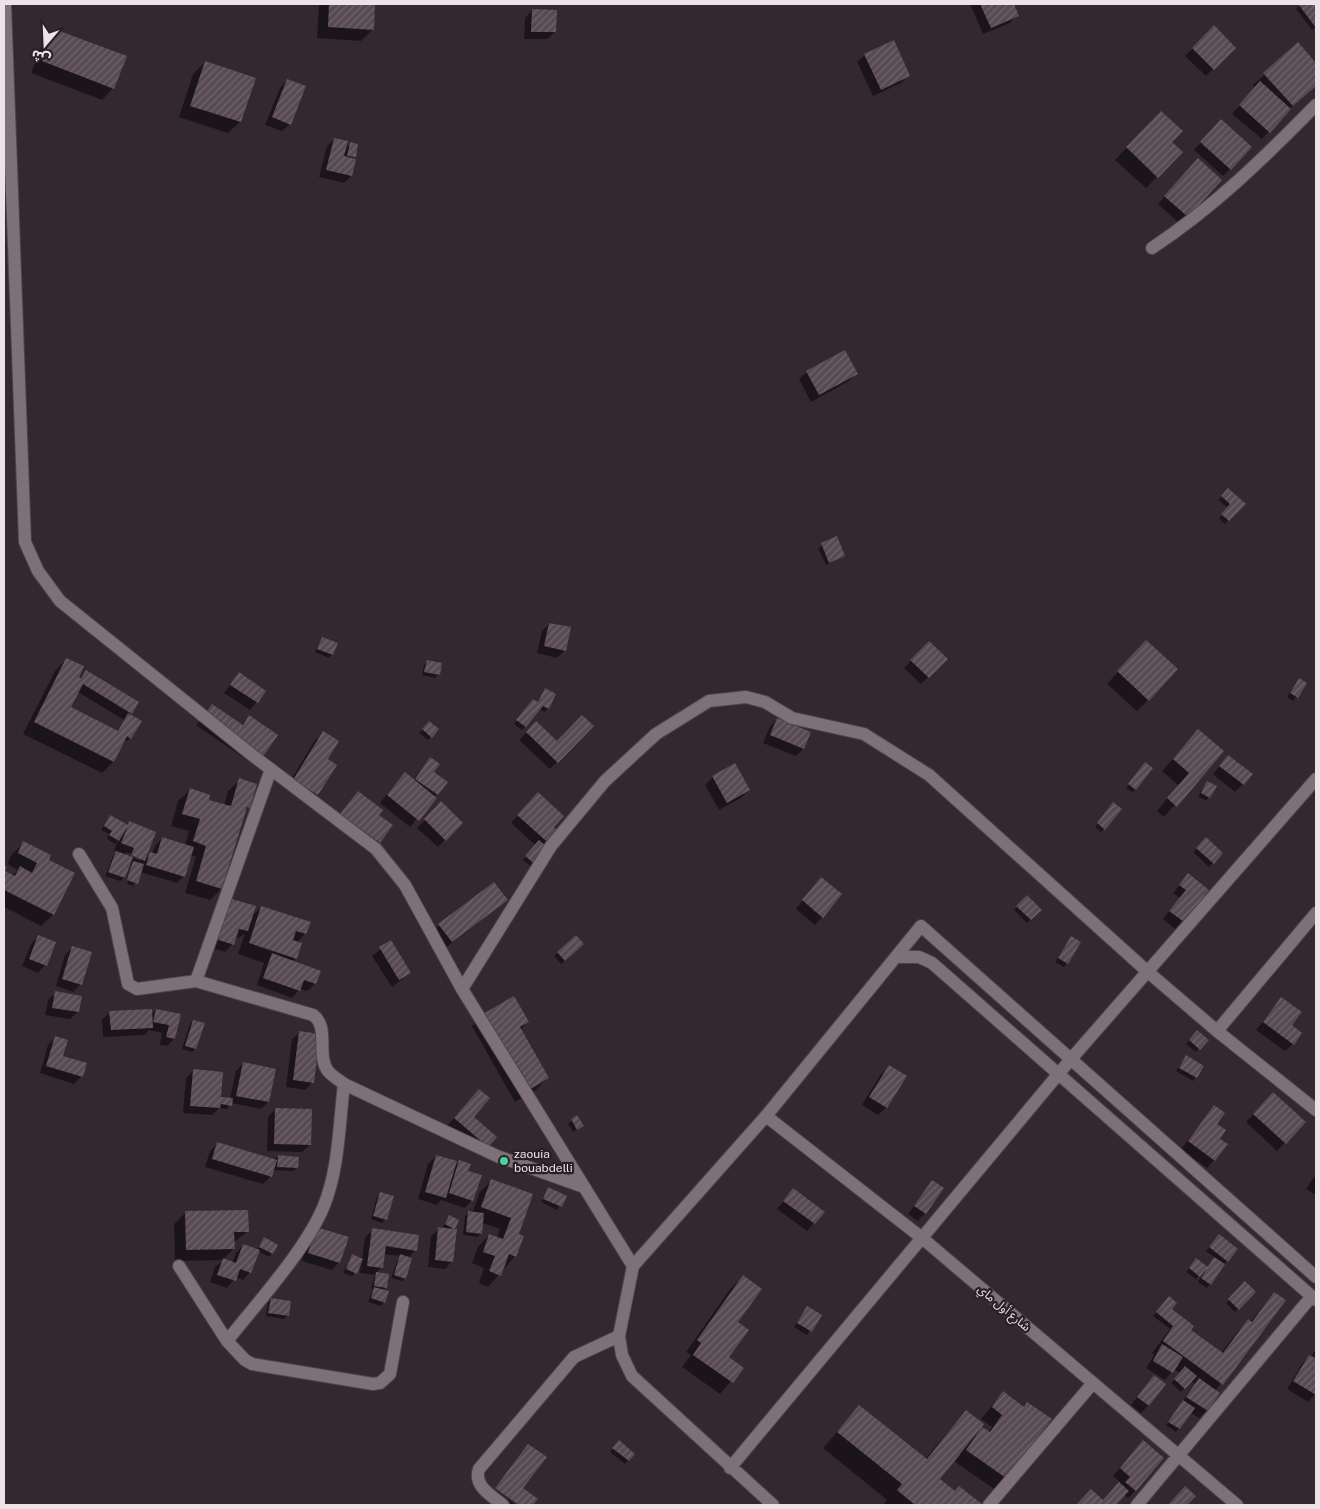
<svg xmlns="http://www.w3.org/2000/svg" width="1320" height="1509" viewBox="0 0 1320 1509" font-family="'Public Sans','Noto Sans Arabic',sans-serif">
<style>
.shadow{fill:#0007;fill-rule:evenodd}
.building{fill:url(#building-hatch)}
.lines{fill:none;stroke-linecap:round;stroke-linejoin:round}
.minor-casing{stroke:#4e4349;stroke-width:14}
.minor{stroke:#7e7077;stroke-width:12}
.poi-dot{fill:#45d49f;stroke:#2a1f25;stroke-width:2}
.labels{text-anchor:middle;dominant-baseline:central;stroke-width:4.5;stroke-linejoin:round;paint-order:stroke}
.poi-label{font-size:12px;fill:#ebe3e7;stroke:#2a1f25;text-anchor:start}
.street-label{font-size:12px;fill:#ebe3e7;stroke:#2a1f25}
</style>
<defs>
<pattern id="building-hatch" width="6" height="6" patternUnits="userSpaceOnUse" patternTransform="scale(1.25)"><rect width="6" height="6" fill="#584a52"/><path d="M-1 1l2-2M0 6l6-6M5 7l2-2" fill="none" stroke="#70646b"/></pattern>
</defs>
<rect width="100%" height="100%" fill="#34282f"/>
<path class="shadow" d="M319,4h55l-1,25 -12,12 -44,-3z
M970,4h42l5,11 -7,8 -27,11z
M1302,4h12l2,2v20l-4,4 -16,-21z
M532,10l23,22 -8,7h-23l1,-21z
M1214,27l20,21 -28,28 -21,-20z
M54,30l59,58 -11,12 -71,-27 12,-31z
M1298,44l18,21v20l-28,25 -26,29 -30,-25 23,-26 -2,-3z
M865,55l44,21 -8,7 -28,13 -16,-34z
M205,62l49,16 -14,44 -12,11 -49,-16 14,-43z
M287,80l3,44 -8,7 -17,-6 15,-37z
M1149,124l22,19 -14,34 -11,11 -31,-28z
M1213,128l17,41 -7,7 -29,-26z
M334,139l11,10 5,-6 4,14 -2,2 -1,17 -7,7 -25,-6 8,-31z
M1190,167l30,13 -40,44 -22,-20z
M807,372l49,2 -7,7 -38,21 -12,-23z
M1228,490l16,14 -19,20 -6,-6 9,-10 -10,-8z
M836,538l8,17 -18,10 -8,-17z
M549,624l16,26 -8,8 -20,-5 5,-22z
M322,638l10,16 -3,4 -14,-6z
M929,642l17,17 -25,25 -17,-16z
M1135,653l13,47 -11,11 -30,-27z
M66,659l11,18 2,1 7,-7 45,42 -2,2 1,23 -3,3 -3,-1 -11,22 -11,11 -79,-39 32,-63zM78,692l46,28 -7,12 -47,-24z
M427,662l12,12 -4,4 -13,-3 2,-10z
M239,674l26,17 -15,19 -26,-17z
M1296,683h10l-13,18 -6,-4z
M545,690l3,18 -3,4 -6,-3 -17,21 -8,-6 16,-20 7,-1z
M212,705l29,20 8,-8 12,40 -7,8 -58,-40z
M777,719l26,30 -7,7 -33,-13 7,-16z
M429,723l2,14 -3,3 -9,-7z
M536,723l21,20 35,-17 -42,43 -31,-29z
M1198,731l24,20 -58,66 -7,-6 21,-26 -16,-14z
M323,733l3,27 9,5 -18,30 -7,7 -24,-14 29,-48z
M1228,756l15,28 -8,8 -22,-18z
M430,758l7,36 -27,33 -30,-24 18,-22 15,-1z
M1142,767l-6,22 -4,3 -6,-4z
M713,777l36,13 -8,8 -22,12 -14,-25z
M240,780l9,27 -4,4 -24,78 -11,11 -25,-7 11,-36 -6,-2 -6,21 -7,7 -37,-11 -7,14 -6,-2 5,-19h-2l-6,18 3,-8 -7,6 -15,-5 8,-20 4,-4 -3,-1 4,-11 -3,4 -8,-5 2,-5 -8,-4 9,-14 17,10 3,-3 24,9 -11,29 9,-7 3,-8 7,-8 23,7 4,-14 -18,-5 7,-25 12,-11 17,11 17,5 4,-15zM126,852l15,6v3l-16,-7z
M1208,782l1,15 -3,4 -8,-5z
M358,793l19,22 15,10 -21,25 -37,-28z
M531,801l31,35 -29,32 -10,-8 12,-15 -24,-22z
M441,803l20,20 -23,24 -21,-19z
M1110,807l-6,22 -3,3 -6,-5z
M1206,839l16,14 -13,14 -16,-15z
M24,843l23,17 27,14 -21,41 -12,11 -37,-19v-35l8,4 6,-6 -11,-6 5,-10z
M1181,883l26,7 -32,39 -12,-10 17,-21 -7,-5z
M814,886l8,31 -7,8 -19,-16z
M1027,897l13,13 -13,13 -13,-13z
M506,900l-62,49 -12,-17 7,-7z
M221,907l30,10 10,-10 48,16 -4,11 -9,9v15l-4,4 27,10 -4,12 -8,7 -7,-2 -8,9 -35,-13 7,-22 -26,-9 7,-21 -6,5 -4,-1 -2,7 -8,8 -16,-5z
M38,937l7,28 -7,8 -16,-7 9,-22z
M576,937l3,11 -18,16 -7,-8z
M1071,937l-4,26 -3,4 -9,-5z
M390,942l20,31 -18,14 -20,-31z
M72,948l9,36 -8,8 -17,-6 9,-31z
M56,993l22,19 -8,7 -25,-4 3,-15z
M1281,998l9,28 3,18 -8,7 -29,-21z
M156,1010l23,5 -5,24 -7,7 -7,-1 2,-12 -13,-3 -5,5 -41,2 -1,-17 8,-8 41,3z
M483,1015l45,7 -8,8 27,48 -11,12 -21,12 -43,-76z
M193,1021l2,28 -3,3 -10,-3 8,-25z
M300,1032l12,51 -7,7 -19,-3 6,-48z
M1197,1032l10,8 -11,12 -10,-8z
M56,1037l6,19 20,20 -8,8 -34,-11 8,-28z
M1186,1057l10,20 -3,4 -17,-10z
M243,1064l25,38 -7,7 -30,-6 -4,6 -8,-1 -7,7 -29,-2 3,-35 7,-7 27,30 10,-2 6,-28z
M889,1067l16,10 -19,31 -8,7 -16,-10 19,-31z
M472,1098v19l15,30 -40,-21z
M1266,1101l38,21 -27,29 -31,-29z
M1214,1107l4,32 -4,21 -7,8 -26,-19z
M275,1109l35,36 -8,7 -35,-1 1,-34z
M577,1117l5,9 -9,6 -5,-8z
M217,1144l57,16 4,-4 18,12 -3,3 -20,-1 -2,6 -8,8 -58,-17 5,-16z
M436,1156l18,11 5,-5 13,38 -7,8 -24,-8 -4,5 -19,-6 10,-35z
M1316,1174v21l-10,-6z
M492,1180l40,15 -15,40 -2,21 -27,31 -9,-4 5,-15 -12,-5 6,-16 11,-12 8,3 3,-9 -18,-6 -1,10 -3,4 -15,-2 2,-19 4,-4 3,1 8,-21z
M932,1182l-7,31 -7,8 -10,-7z
M549,1189l16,7 -8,14 -16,-8z
M793,1190l30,22 -16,19 -30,-22z
M381,1194l5,25 -4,4 -11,-4 6,-22z
M186,1212l62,19 -15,12 1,5 -11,12 -48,1 -1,-37z
M449,1216l9,4 -5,10 -1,31 -7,8 -17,-2 3,-31 8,-7h3z
M373,1230l43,20 -8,8 -3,20 -3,3 -11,-3 8,-22 -15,-2 -2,13 -6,6 12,2 -2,12 -3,3 1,12 -3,4 -13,-4 5,-13h-2l4,-14 -15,-2 1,-11 -8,14 -10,-3 9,-18 10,4 3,-22z
M309,1236l30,26 -7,8 -30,-9z
M264,1239l8,14 -3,4 -11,-6 -8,21 -7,8 -7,-3 -9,11 -17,-6 5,-15 8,-7 9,3 4,-10 7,-8 14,5z
M1216,1239l11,22 -20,27 -9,-6 6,-11 -8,8 -10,-7 10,-12 11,9 8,-11 -9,-7z
M743,1277l-7,46 -9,35 15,10 -22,26 -38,-27 9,-12 -5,-3 45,-64z
M1245,1283l10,9 -20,20 -9,-9z
M1274,1293l10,7 -69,91 3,2 -11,17 -8,8 -9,-6 -14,20 -10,-7 29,-41 -4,-3 -10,11 -10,-9 9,-10 -6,-4 -9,11 -19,-12 8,-13 -2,-2 18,-24 -17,-13 13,-15 23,29 32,23 16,-21 12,-12 1,2z
M271,1300l17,15 -4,4 -18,-3 2,-13z
M807,1308l13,8 -13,19 -13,-8z
M1316,1349v9l-4,-3z
M1309,1356l7,5v32l-8,9 -21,-13 15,-25z
M1154,1376l-5,29 -8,8 -10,-8z
M1003,1393l20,15 5,-5 -23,75 -11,11 -39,-27 5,-7 -1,-2 -21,26 17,13 4,-4 22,17h-98l4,-5 -64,-52 36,-41 66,52 41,-48 8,23 1,2 7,-8 6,4 4,-5 -11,-8z
M1143,1441l-8,50 -7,7 -4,-3 -10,10h-37l6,-7 19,3 18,-19 -7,-6z
M529,1445l-7,43 14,11 -4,6h-11l-25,-18z
M615,1445l18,9 -8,10 -15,-12z
M494,1489l22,16h-15l-12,-9z"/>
<path class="building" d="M329,4h46l-1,26 -46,-3z
M980,4h34l5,12 -28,12z
M1300,4h16v24l-17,-23z
M532,9l25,1 -1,22h-25z
M1214,25l22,23 -22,22 -22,-22z
M54,29l73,27 -13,33 -72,-28z
M894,40l16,36 -29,14 -17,-36z
M1298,42l18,21v23l-23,20 -30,-33z
M205,61l51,17 -15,44 -51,-16z
M287,79l19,7 -15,39 -19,-8z
M1260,81l31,28 -21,24 -31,-28z
M1161,111l22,20 -11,11 11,10 -25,26 -32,-31z
M1221,119l31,28 -21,23 -31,-28z
M334,138l14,3 -4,15 12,3 -4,17 -26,-6z
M350,142l8,2 -2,13 -9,-1z
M1198,158l24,22 -34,37 -24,-21z
M845,350l13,24 -39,21 -13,-24z
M1228,488l18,16 -17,17 -8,-7 9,-10 -9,-8z
M837,536l8,20 -16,7 -8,-20z
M549,623l22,4 -5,24 -22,-5z
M322,637l16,6 -5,12 -16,-6z
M1146,640l32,29 -29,32 -32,-30z
M929,641l19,18 -19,19 -19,-18z
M66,658l18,8 -5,11 2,1 5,-8 53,32 -7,12 -49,-30 -12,23 47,24 10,-18 14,8 -11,18 -4,-3 -13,26 -80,-40z
M427,660l15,3 -2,12 -16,-3z
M239,672l27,19 -8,12 -28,-18z
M1299,678l8,5 -9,15 -8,-5z
M545,688l11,6 -7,15 -6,-3 -17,21 -10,-7 17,-21 5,3z
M212,704l31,21 6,-10 29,20 -16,23 -59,-41z
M582,715l12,11 -36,37 -32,-31 10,-11 21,20z
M777,718l34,14 -7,17 -34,-14z
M429,721l10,8 -7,9 -10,-9z
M1198,729l26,22 -47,56 -10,-9 22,-25 -16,-14z
M323,731l16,10 -11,18 9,6 -19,30 -25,-15z
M1228,755l25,19 -9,11 -25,-19z
M430,757l10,7 -6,8 14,10 -10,13 -23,-16z
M1145,762l8,6 -17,22 -8,-6z
M735,763l15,27 -23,13 -15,-27z
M405,772l32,26 -18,23 -32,-26z
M239,778l18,6 -7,24 -3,-1 -25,82 -26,-8 10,-35 -13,-5 7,-22 -18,-5 8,-26 20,7 -1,5 22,6z
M1207,781l10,5 -7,12 -9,-5z
M358,791l25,19 -4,5 14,10 -13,18 -40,-29z
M538,792l26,24 -10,11 10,9 -10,12 -37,-33z
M441,801l22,22 -17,18 -22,-22z
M1113,802l9,7 -17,21 -8,-7z
M110,815l18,10 1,-4 27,11 -11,29 -14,-6 3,-7 -13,-5 7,-17 -9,15 -10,-6 3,-4 -8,-5z
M162,837l32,10 -9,30 -39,-12 4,-13 7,2z
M1206,837l17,16 -9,11 -18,-16z
M539,840l12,10 -14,16 -12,-10z
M23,841l28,14 -2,5 26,13 -21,42 -50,-25v-25l3,2 -2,4 10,5 5,-10 12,7 5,-10 -19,-10z
M116,851l17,6 -8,21 -17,-6z
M133,861l11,3 -6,20 -11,-4z
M1188,873l21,17 -25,32 -15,-11 17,-21 -7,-5z
M821,877l21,17 -19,24 -21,-18z
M494,882l14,18 -56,42 -14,-18z
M1027,895l15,15 -11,10 -15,-14z
M228,898l28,8 -8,25 -9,-2 -5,16 -18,-6z
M261,906l50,16 -5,12 -10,-3 -3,9 9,3 -5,16 -48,-16z
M38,935l18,7 -9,24 -18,-7z
M576,935l8,9 -19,17 -8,-9z
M1071,936l10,6 -13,22 -10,-6z
M391,940l20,33 -12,7 -20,-33z
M72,946l20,6 -10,33 -20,-6z
M272,953l49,18 -5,13 -12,-4 -4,11 -37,-13z
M55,991l27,5 -3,16 -27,-4z
M514,996l15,26 -9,5 29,51 -22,13 -44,-77z
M1281,997l21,15 -10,13 10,8 -8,12 -31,-23z
M152,1009l1,19 -42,2 -2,-19z
M156,1009l25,5 -6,25 -9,-2 3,-12 -16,-3z
M193,1020l12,3 -9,26 -11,-3z
M1197,1030l12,10 -9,10 -11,-10z
M299,1031l21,3 -6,49 -21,-3z
M55,1036l13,4 -5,16 24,7 -4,14 -37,-11z
M1186,1055l18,11 -7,12 -18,-10z
M243,1062l33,7 -7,33 -33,-6z
M889,1065l18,11 -20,32 -18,-11z
M193,1069l30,3 -2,25 12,1 -1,8 -11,-2 -1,4 -30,-2z
M479,1089l11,9 -16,19 23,20 -9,10 -34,-29z
M1273,1092l33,30 -20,22 -33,-30z
M1214,1105l11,8 -8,11 9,6 -6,9 8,5 -13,17 -27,-20z
M275,1108l37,1 -1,36 -37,-1z
M577,1115l7,11 -7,4 -6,-11z
M217,1142l60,18 -5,17 -60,-18z
M278,1155l21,2 -1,11 -21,-1z
M436,1155l21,6 -11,37 -21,-6z
M459,1160l12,4 -3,7 14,4 -9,26 -24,-8z
M491,1179l42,15 -14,40 5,2 -8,21 -7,-3 -8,22 -12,-5 6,-15 -12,-4 6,-18 14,5 8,-21 -30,-11z
M932,1180l12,8 -18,26 -12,-8z
M548,1187l19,9 -5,11 -19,-8z
M793,1188l32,24 -10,12 -32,-23z
M380,1192l14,4 -7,24 -14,-4z
M248,1210l1,22h-15l1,17 -49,1 -1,-39z
M468,1211l16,2 -2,21 -16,-2z
M449,1215l10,5 -4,9h2l-4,33 -18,-2 3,-33 16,2 -9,-5z
M316,1227l33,10 -9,26 -32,-10z
M372,1228l47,7 -2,16 -31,-5 -3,22 -16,-2z
M1219,1234l19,15 -10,13 -19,-15z
M264,1237l14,8 -5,9 -14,-7z
M243,1244l17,6 -9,23 -11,-4 -4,12 -19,-6 6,-17 13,5z
M352,1254l11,5 -6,15 -11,-5z
M400,1254l12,4 -6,21 -12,-4z
M1214,1257l11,7 -14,21 -10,-7z
M1196,1258l12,9 -8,10 -11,-9z
M376,1272l13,2 -2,14 -13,-2z
M743,1275l19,14 -24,33 11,8 -20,27 15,11 -11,15 -40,-28 8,-12 -4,-3z
M1245,1281l11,11 -17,18 -11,-11z
M374,1287l15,4 -4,12 -14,-5z
M1274,1292l12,8 -63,85 -60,-44 10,-15 -17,-14 13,-16 8,7 -5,6 22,17 -3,4 32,23 25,-34 4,3z
M271,1298l20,3 -2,15 -21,-3z
M807,1306l15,9 -10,17 -15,-9z
M1162,1344l21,13 -10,16 -20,-12z
M1309,1355l7,4v36l-23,-14z
M1185,1366l12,10 -12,13 -11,-10z
M1154,1375l12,9 -17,22 -12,-9z
M1199,1378l21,15 -12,18 -22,-14z
M1003,1391l21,16 3,-5 25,17 -46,59 -40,-28 16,-23 8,5 12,-17 -10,-8z
M1183,1400l12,8 -15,21 -12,-7z
M859,1405l68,54 39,-49 18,14 -44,55 15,12 4,-5 24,19h-68l-18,-15 5,-6 -65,-52z
M619,1440l16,14 -6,7 -17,-13z
M1143,1440l21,18 -28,33 -11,-9 5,-5 -10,-9z
M528,1444l19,13 -24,31 15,11 -5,6h-14l-24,-17z
M1119,1482l10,9 -13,14h-40l15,-16 12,11z
M1185,1486l11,10 -9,9h-19z"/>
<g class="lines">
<g class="minor-casing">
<path id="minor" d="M5,4l20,538 13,29 22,30 192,154 124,94 29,36 57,104 171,277 -14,70 3,19 10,21 141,129
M1152,248c62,-41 112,-90 164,-143
M271,769l-75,212 117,34c17,12 3,41 15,56 4,5 11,9 16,13l153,72 87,31
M79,854l33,54 16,76 9,5 59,-8
M896,957h23l13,6 384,337
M462,989l89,-143 54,-65 51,-47 53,-33 37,-4 19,5 27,16 72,16 65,41 219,197 69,59 99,79
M1217,1031l99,-118
M766,1116l156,122 315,267
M179,1266l48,75c30,-38 77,-89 96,-133 16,-38 16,-83 21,-124
M633,1266l133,-150 155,-190 395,351
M227,1341l18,19 7,4 121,20 7,-1 10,-9 13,-72
M730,1468l341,-409 245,-280
M503,1505c-12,-10 -30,-19 -24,-36l95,-112 45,-21
M989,1505l104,-122
M1137,1505l175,-209"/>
</g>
<use href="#minor" class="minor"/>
</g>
<circle class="poi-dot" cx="504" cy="1161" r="5"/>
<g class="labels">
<g class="poi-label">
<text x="514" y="1154">zaouia<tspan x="514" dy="14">bouabdelli</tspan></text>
</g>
<g class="street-label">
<text transform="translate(1004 1308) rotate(40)">شارع أول ماي</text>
</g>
</g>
<rect width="1320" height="1509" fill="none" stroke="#ebe3e7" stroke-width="10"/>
<g transform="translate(45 45) rotate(199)" stroke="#2a1f25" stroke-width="4" paint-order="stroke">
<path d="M0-4L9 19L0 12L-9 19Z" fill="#ebe3e7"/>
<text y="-8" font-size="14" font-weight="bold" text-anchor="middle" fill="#ebe3e7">ش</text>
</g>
</svg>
